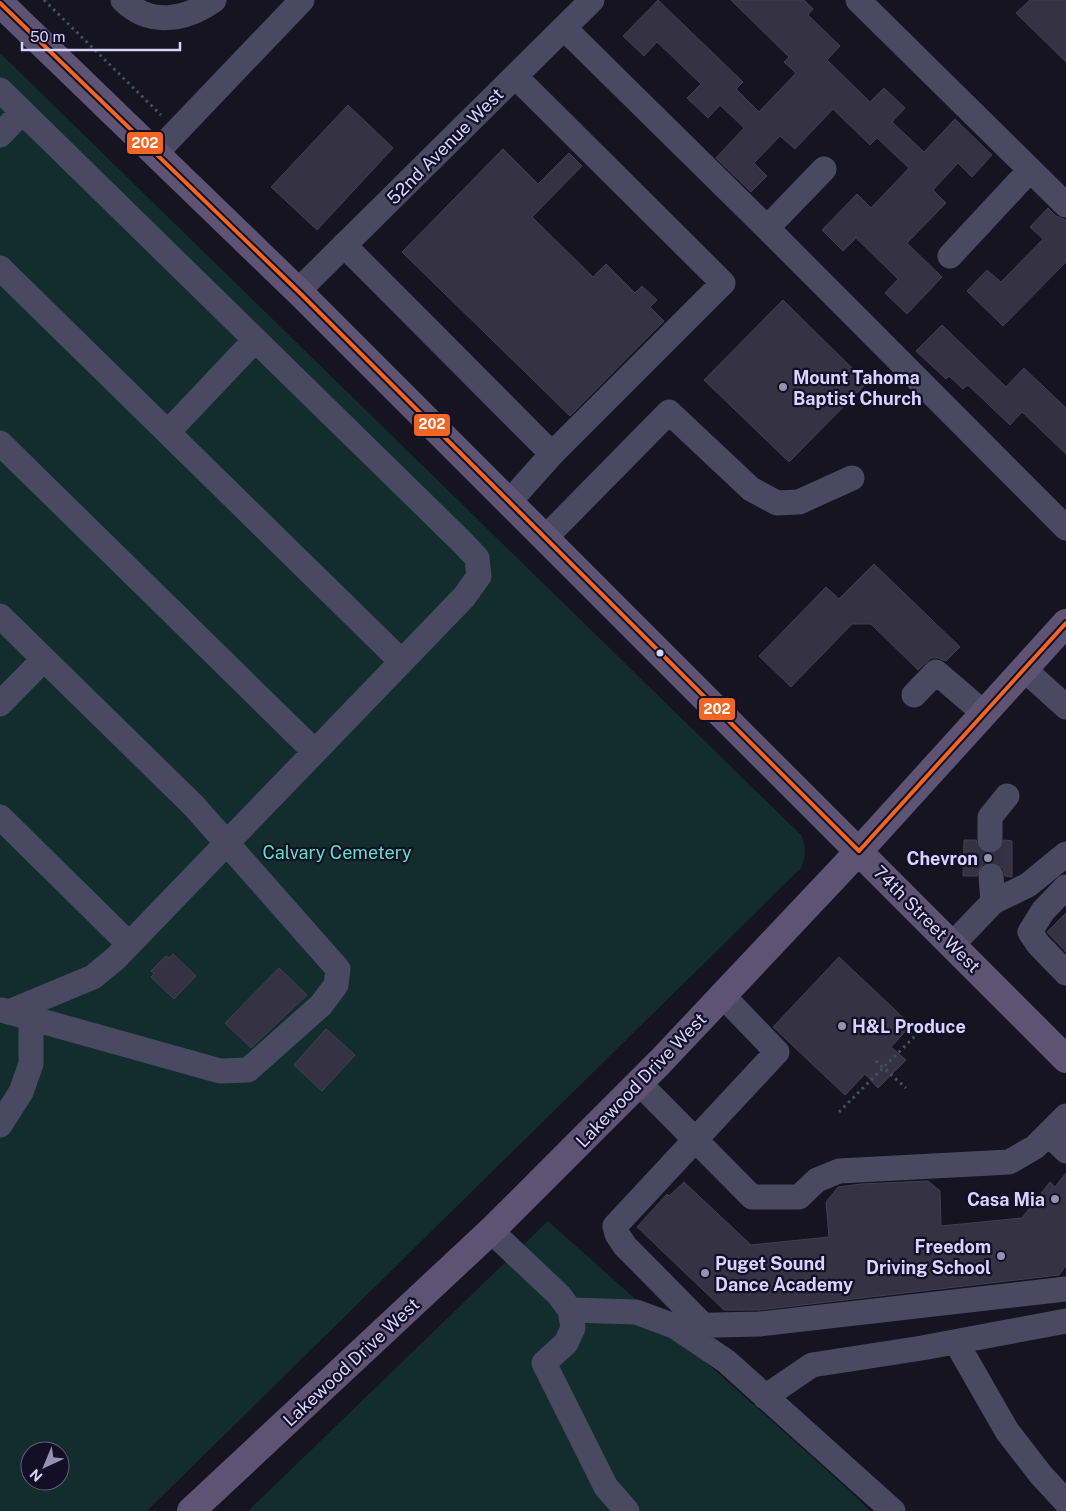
<svg xmlns="http://www.w3.org/2000/svg" width="1066" height="1511" viewBox="0 0 1066 1511" font-family="'Public Sans',sans-serif">
<style>
.green{fill:#132c2d;fill-rule:evenodd}
.building{fill:#343243;stroke:#433f54}
.lines{fill:none;stroke-linecap:round;stroke-linejoin:round}
.minor-tunnel{stroke:#333142;stroke-width:25;stroke-dasharray:25 12;stroke-linecap:butt}
.path{stroke:#44505f;stroke-width:3;stroke-dasharray:2.5 4;stroke-linecap:butt}
.minor{stroke:#4a4962;stroke-width:25}
.major{stroke:#5e5373;stroke-width:28}
.bus-1-casing{stroke:#130f26;stroke-width:8}
.bus-1{stroke:#f26522;stroke-width:4}
.poi-dot{fill:#9591b1;stroke:#130f26;stroke-width:2}
.bus-dot{fill:#d9d4ff;stroke:#130f26;stroke-width:2}
.labels{text-anchor:middle;dominant-baseline:central;stroke-width:4.5;stroke-linejoin:round;paint-order:stroke}
.street-label{font-size:18px;fill:#d9d4ff;stroke:#130f26}
.poi-label{font-size:18px;font-weight:bold;fill:#d9d4ff;stroke:#130f26;text-anchor:start}
.park-label{font-size:18px;fill:#5fe0c0;stroke:#130f26}
.line-badge{stroke:#130f26;stroke-width:2}
.badge-label{font-size:14px;text-anchor:middle;font-weight:bold;fill:#fff}
</style>
<rect width="100%" height="100%" fill="#161421"/>
<path class="green" d="M0,53l802,783c4,13 4,20 -1,32l-654,643h-147zM30,1451h30v30h-30z
M548,1221l302,270 20,20h-622z"/>
<path class="building" d="M658,0l85,82 -7,7 23,23 37,-39 -12,-11 5,-5 -58,-57h73l9,9 -5,6 32,31 -13,14 43,42 14,-14 21,20 -13,14 32,30 31,-33 37,36 -20,22 -14,-14 -25,27 13,13 -39,40 35,34 -35,37 -22,-21 13,-14 -42,-41 -13,13 -21,-21 35,-36 14,14 38,-40 -32,-30 -7,7 -37,-36 -38,40 -15,-13 -26,27 13,13 -16,16 -35,-34 28,-30 -24,-23 -12,13 -21,-20 14,-14 -44,-42 -13,14 -21,-20z
M1030,0h36v62l-50,-49z
M348,105l45,43 -76,82 -46,-43z
M503,149l35,35 31,-31 13,13 -50,51 61,60 13,-13 29,29 7,-7 15,14 -7,7 14,14 -94,95 -168,-164z
M1048,208l8,8 10,4v42l-63,64 -36,-35 20,-21 14,12 42,-43 -13,-12z
M783,300l84,83 -78,79 -85,-82z
M942,325l64,62 18,-19 42,40v46l-44,-42 -12,13 -42,-40 -5,4 -14,-13 -3,3 -30,-28z
M874,564l86,83 -14,14 -8,-3h-7l-13,12 -47,-46h-19l-61,63 -32,-31 67,-69 13,12z
M964,840h12l2,8 12,6 8,-2 6,-12 8,1v36l-7,-1 -2,-8 -13,-6 -7,2 -6,12h-14z
M1066,913v39l-19,-20z
M173,954l23,22 -22,23 -23,-22 3,-3 -3,-3 15,-15 3,2z
M839,957l72,68 -20,22 15,13 -28,28 -13,-14 -20,21 -72,-68z
M279,968l28,27 -56,53 -26,-25z
M326,1029l29,26 -33,36 -28,-26z
M1066,1173v93l-7,9 -300,35h-35l-87,-83 30,-33 2,2 15,-14 67,63 78,-8 -3,-35 12,-15 23,-3 67,-3 12,10 1,35 81,-8 28,-36 5,5z"/>
<g class="lines">
<path class="minor-tunnel" d="M990,840l1,36"/>
<path class="path" d="M44,0l117,115
M876,1061l30,27
M839,1112l93,-93"/>
<path class="minor" d="M123,0c27,27 63,20 91,0
M858,0l208,205
M564,28l203,200 299,300
M515,76l208,207 -171,171
M0,90l462,452 15,16 2,18 -15,21 -348,361 -23,19 -84,35
M0,135l22,-23
M155,154l147,-154
M767,228l57,-59
M344,245l208,209 -43,48
M950,256l80,-86
M0,268l401,393
M298,291l294,-291
M168,432l87,-92
M0,443l314,308
M545,538l124,-126 82,77 26,14 22,-1 53,-24
M0,616l194,190 144,163 -2,16 -15,20 -73,65 -28,1 -218,-61
M1025,670l41,37
M914,695l22,-23 49,42
M0,704l44,-45
M0,817l129,127
M990,840v-23l17,-21
M1066,887l-23,24 -13,21 8,12 28,29
M993,902l35,-17 38,-31
M952,945l41,-43 -2,-26
M639,1083l113,114h47l18,-17 22,-9 170,-9 26,-15 31,-31
M0,1125l21,-33 10,-28v-45
M1049,1134l17,17
M491,1231l68,64 11,15 3,18 -7,15 -22,20 62,124 21,24
M570,1310l66,2 38,14 52,35 167,150
M703,1325l-78,-79 -8,-12 -2,-8 162,-174 -54,-56
M674,1326l86,-2 306,-35
M956,1342l51,89 34,44 25,27
M765,1397l47,-32 110,-17 144,-27"/>
<path class="major" d="M0,3l302,292 764,764
M191,1511l303,-283 166,-166 199,-211 207,-228"/>
<g class="bus-1-casing">
<path id="bus-1" d="M0,3l302,292 557,556
M859,851l207,-228"/>
</g>
<use href="#bus-1" class="bus-1"/>
</g>
<g class="poi-dot">
<circle cx="783" cy="387" r="5"/>
<circle cx="988" cy="858" r="5"/>
<circle cx="842" cy="1026" r="5"/>
<circle cx="1055" cy="1199" r="5"/>
<circle cx="1001" cy="1256" r="5"/>
<circle cx="705" cy="1273" r="5"/>
</g>
<circle class="bus-dot" cx="660" cy="653" r="4.5"/>
<g class="labels">
<g class="street-label">
<text transform="translate(445 146) rotate(-45)">52nd Avenue West</text>
<text transform="translate(927 919) rotate(45)">74th Street West</text>
<text transform="translate(641 1080) rotate(-46)">Lakewood Drive West</text>
<text transform="translate(351 1362) rotate(-43)">Lakewood Drive West</text>
</g>
<g class="poi-label">
<text x="793" y="377">Mount Tahoma<tspan x="793" dy="21">Baptist Church</tspan></text>
<text x="978" y="858" text-anchor="end">Chevron</text>
<text x="852" y="1026">H&amp;L Produce</text>
<text x="1045" y="1199" text-anchor="end">Casa Mia</text>
<text x="991" y="1246" text-anchor="end">Freedom<tspan x="991" dy="21">Driving School</tspan></text>
<text x="715" y="1263">Puget Sound<tspan x="715" dy="21">Dance Academy</tspan></text>
</g>
<g class="park-label">
<text x="337" y="852">Calvary Cemetery</text>
</g>
</g>
<g class="line-badge">
<rect x="126" y="131" width="38" height="24" rx="5" fill="#f26522"/>
<rect x="413" y="413" width="38" height="24" rx="5" fill="#f26522"/>
<rect x="698" y="697" width="38" height="24" rx="5" fill="#f26522"/>
</g>
<g class="badge-label">
<text x="145" y="148">202</text>
<text x="432" y="429">202</text>
<text x="717" y="714">202</text>
</g>
<g transform="translate(45 1466) rotate(224)"><circle r="24" fill="#130f26" stroke="#625e7d"/>
<path d="M0-4L9 19L0 12L-9 19Z" fill="#9591b1"/>
<text y="-8" font-size="14" font-weight="bold" text-anchor="middle" fill="#d9d4ff">N</text>
</g>
<path d="M22 42v8h158v-8" fill="none" stroke="#d9d4ff" stroke-width="2.5"/>
<text x="30" y="42" font-size="15" fill="#d9d4ff" stroke="#130f26" stroke-width="4" paint-order="stroke">50 m</text>
</svg>
